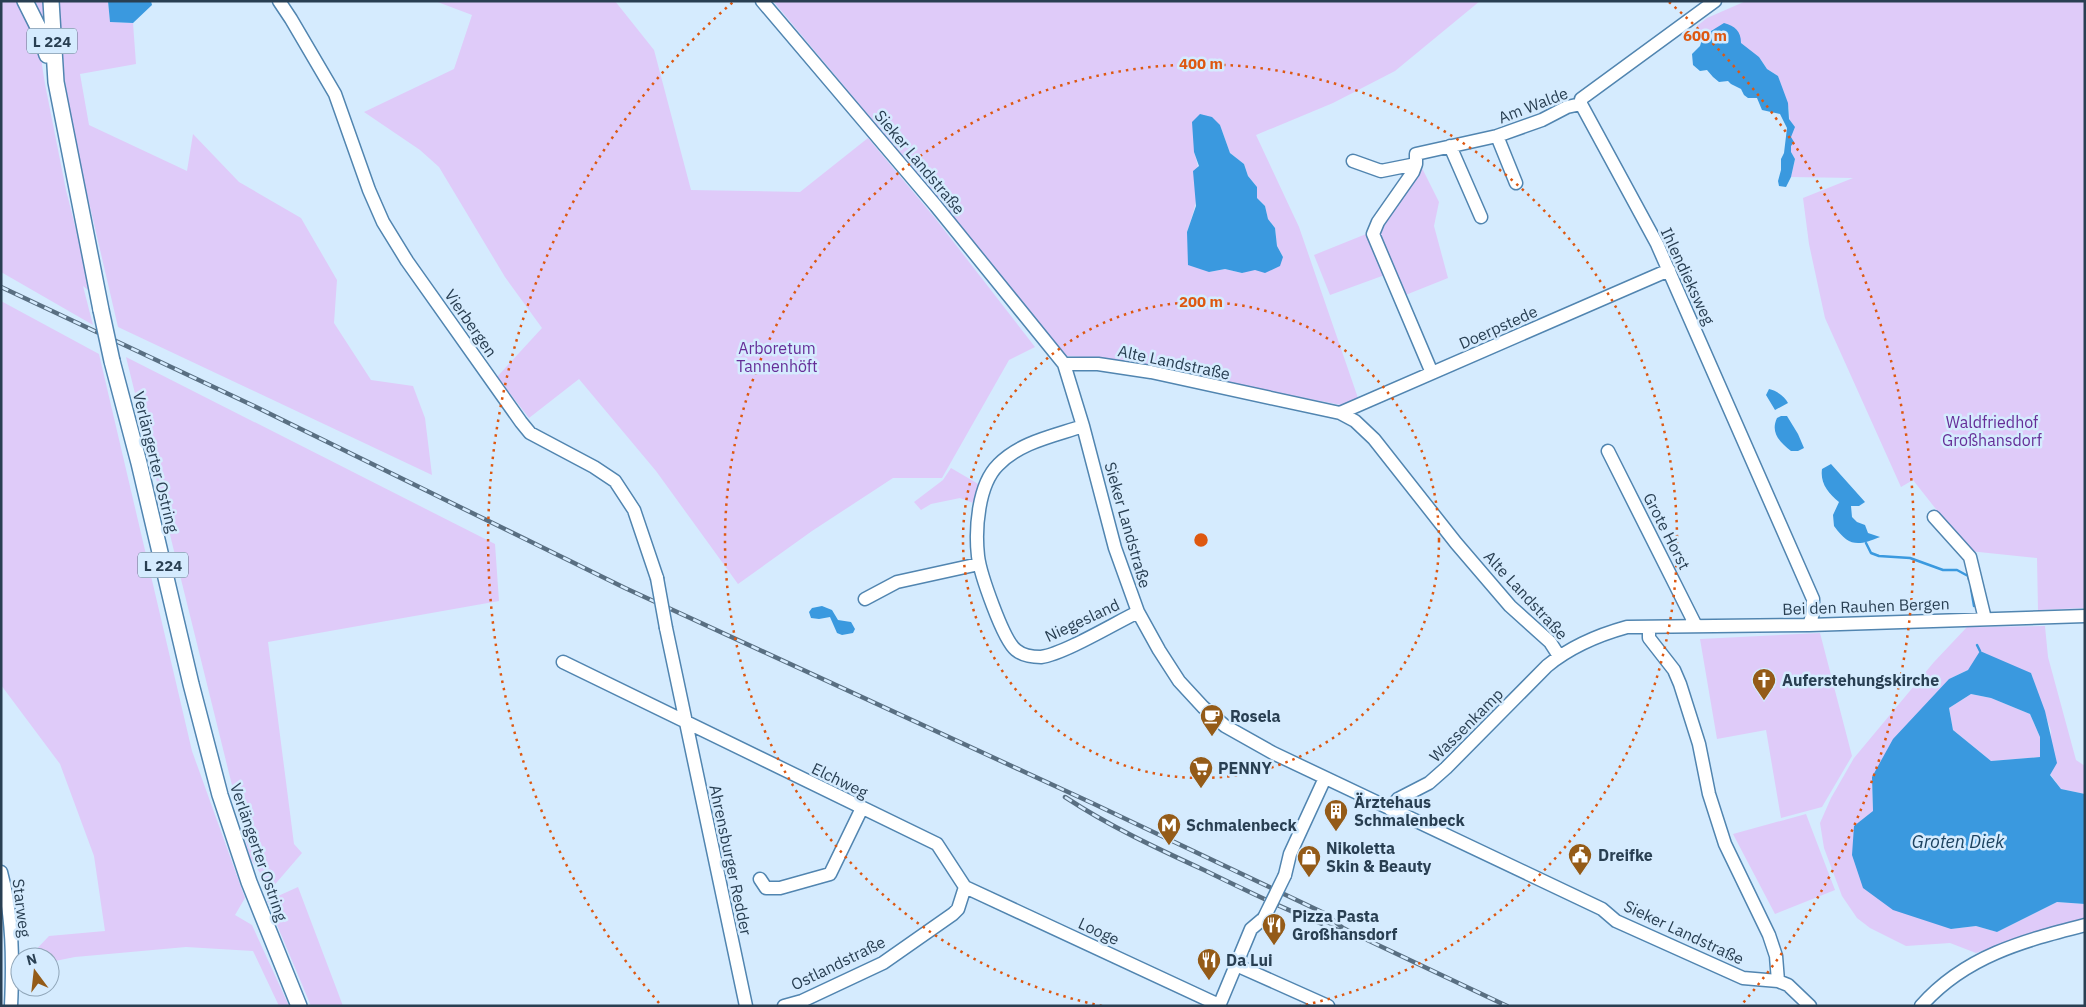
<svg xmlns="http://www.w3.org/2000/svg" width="2086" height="1007" viewBox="0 0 2086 1007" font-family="'IBM Plex Sans',sans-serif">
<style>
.green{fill:#dfcbf9;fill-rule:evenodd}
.water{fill:#3a99df;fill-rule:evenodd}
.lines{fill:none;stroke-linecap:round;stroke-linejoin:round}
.stream{stroke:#3a99df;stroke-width:2.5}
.minor-casing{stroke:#5185b0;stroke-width:15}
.major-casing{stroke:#5185b0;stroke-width:18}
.minor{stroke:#fff;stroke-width:12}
.major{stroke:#fff;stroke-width:15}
.rail-casing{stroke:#596f82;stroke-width:4.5}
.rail{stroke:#d5ebfe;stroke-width:2.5;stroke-dasharray:8;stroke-linecap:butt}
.minor-bridge-casing{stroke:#5185b0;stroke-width:15;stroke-linecap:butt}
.major-bridge-casing{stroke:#5185b0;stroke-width:18;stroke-linecap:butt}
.minor-bridge{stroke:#fff;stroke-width:12}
.major-bridge{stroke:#fff;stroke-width:15}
.ring{fill:none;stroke:#de5810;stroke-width:2.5;stroke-dasharray:2.5 5}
.labels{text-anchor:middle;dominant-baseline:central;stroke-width:5;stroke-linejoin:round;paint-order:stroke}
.shield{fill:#d5ebfe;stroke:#5d7386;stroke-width:1}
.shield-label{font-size:15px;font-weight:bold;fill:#293f52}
.street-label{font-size:16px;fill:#293f52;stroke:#d5ebfe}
.park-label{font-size:16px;fill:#662e98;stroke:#d5ebfe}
.poi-label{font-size:16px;font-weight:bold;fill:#293f52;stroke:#d5ebfe;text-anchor:start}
.water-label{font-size:18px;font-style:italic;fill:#1c425f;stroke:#d5ebfe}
.centre{fill:#de5810;stroke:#d5ebfe;stroke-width:2.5}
.ring-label{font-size:15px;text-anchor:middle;font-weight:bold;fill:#de5810;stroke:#d5ebfe;stroke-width:5;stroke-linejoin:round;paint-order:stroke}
</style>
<rect width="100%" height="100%" fill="#d5ebfe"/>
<path class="green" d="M1,1h43l-2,64 3,19 21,106 26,103 -9,-7 10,39 -92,-53z
M58,1h50l2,21 23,1 3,41 -56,10 9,51 98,46 6,-37 46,48 62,36 36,62 -3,43 37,57 42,6 12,32 7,57 -314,-148 -43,-185 -18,-110z
M435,1h180l39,49 37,140 109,2 68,-54 67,80 100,129 -26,13 -67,118h-49l-81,53 -74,53 -82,-113 -77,-92 -50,39 -32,-41 45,-49 -37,-51 -66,-110 -19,-17 -56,-38 90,-43 18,-54z
M773,1h707l-85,70 -62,32 -77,32 43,92 59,171 -17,7 -243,-47 -33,-2 -115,-143zM1220,125l10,28 14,11 4,12 9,11v11l8,8 3,13 7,9 2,18 6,11 -41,16 -17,-4 -16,3 -22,-40c9,-26 17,-54 7,-80z
M1746,1h339v607l-47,2 -1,-52 -68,-7 -56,-71 -12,7 -76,-169 -16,-74 -6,-46 50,-20 -62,-1 4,-18 -4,-7 -2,-43 -11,-33 -11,-7 -8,-12 -45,-28 -11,7 -6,-10 10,-8z
M1422,168l17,34 -5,24 14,52 -45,18 -10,-24 -63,23 -16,-40 67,-27z
M1,301l98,53 93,397 53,147 -10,17 17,10 37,81h-10l-26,-55 -67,-4 -111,10 -25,5v-5h-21l20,-21 56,-5 -11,-75 -34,-92 -59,-79z
M126,357l369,187 4,57 -231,41 26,202 8,9 -31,36 -21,-31z
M951,468l29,17 -4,19 -16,-6 -29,6 -10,6 -7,-8 29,-22z
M2045,626l3,31 28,103 9,6v28l-24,-5 -11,-15 1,-43 -20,-58 -63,-3 -19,9 -77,98 1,34 78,118 25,-3 21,6 60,-30 28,2v14l-67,20 -42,15 -26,-10 -44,3 -36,-18 -13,-10 -15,-22 -18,-48 -4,-25 11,-25 23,-40 80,-96 33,-35z
M1820,633l32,123 -30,51 -41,11 -15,-88 -49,9 -17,-100z
M1971,694l20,4 39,16 10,23v20l-49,4 -38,-31 -4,-22z
M1806,814l29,76 -60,24 -42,-80z
M298,887l45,119h-32l-44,-105z"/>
<path class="water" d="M108,1h43l1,4 -19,18 -23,-1z
M1724,23c11,3 17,8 17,20l18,14 8,12 11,7 10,27 1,16 6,8 -4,10 3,5 -3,4v6l4,7 -4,18 -5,10 -7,-1 -1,-5 3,-11v-11l3,-6 3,-25 -7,-14 -18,-4 -5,-12h-9l-4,-3 -3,-6 -10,-5 -3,-3 -9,1 -6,-5 -6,-7 -7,1 -7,-6 -1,-11 8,-8 3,-10z
M1200,114l12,3 8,8 10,28 14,11 4,12 9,11v11l8,8 3,13 7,9 2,18 6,11 -3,9 -15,7 -10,-3 -13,3 -17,-4 -16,3 -21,-7 -1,-33 9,-26 -3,-35 6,-5 -5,-14 -2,-30z
M1769,389c7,1 16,8 19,14l-13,7 -9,-15z
M1781,416h6l11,18 6,14 -6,3h-7c-11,-9 -21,-18 -14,-33z
M1831,464l34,38 -6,4h-8l1,11 5,5 8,3 3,8 12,4c-22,9 -31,10 -46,-11l-1,-11 6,-13c-11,-9 -19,-19 -17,-33z
M822,606l10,4 6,10 13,2 4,7 -2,4 -11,2 -5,-2 -7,-16 -11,2 -8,-1 -2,-6 3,-4z
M1980,651l51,22 14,38 12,52 -7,12 11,14 24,5v110l-28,-2 -60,30 -21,-6 -25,3 -58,-19 -30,-22 -11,-33 2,-29 19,-15 -1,-34 21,-38 56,-60 19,-9zM1971,694l20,4 39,16 10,23v20l-49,4 -38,-31 -4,-22z"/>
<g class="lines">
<path class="stream" d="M1866,543l5,10 8,3 31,2 33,12h14l11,6 1,4
M1971,588l3,18
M1977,645l3,6"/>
<g class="minor-casing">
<path id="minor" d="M279,1l12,18 44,75 34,96 14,32 24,39 114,161 9,11 64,34 21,14 19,29 23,68
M762,1l174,205 128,158 19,62 32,122 23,64 21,38 20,31 24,26 22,19 48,27 329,156 14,12 127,57 35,3 10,4 22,21
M1715,1l-134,98v5l76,140 156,355v14l-4,12
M1497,136l19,47
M1450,146l31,71
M1353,161l28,10 35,-7
M1064,364h34l53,8 189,41 15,8 19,18 82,104 54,63 40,36 9,14
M1432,373l-59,-139 5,-12 35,-50 3,-8v-10l81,-18 45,-16 25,-13 14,-3
M1340,413l329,-143
M1083,426c-29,10 -63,16 -85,39 -20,20 -23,64 -20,91 2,17 25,84 38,94 6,5 17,7 25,7 23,-3 74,-34 97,-45
M1608,451l88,175
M1934,517l36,40 15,62
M865,599l32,-17 82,-18
M1649,627v11l25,32 6,14 19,60 10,50 16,50 44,91 7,21 2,25
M666,628l80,378
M563,662l374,182 28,43
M1390,809l8,-10 31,-16 17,-15 101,-102c23,-19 51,-31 80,-39l182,-2 276,-9
M1,872c12,43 12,90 10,134
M1285,875l5,-21 35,-76
M760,879l6,9h14l50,-14 32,-66
M965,887l254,118
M1236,965l92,41
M784,1006l18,-5 81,-38 70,-49 5,-5 7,-22
M1219,1006l32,-77 13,-11
M1921,1006c44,-50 102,-65 164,-81"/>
</g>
<g class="major-casing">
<path id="major" d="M25,1l13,26 9,28
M51,1l5,81 45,228
M112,361l27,102 52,221 29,111 29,87 50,124"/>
</g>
<use href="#minor" class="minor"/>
<use href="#major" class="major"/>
<g class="rail-casing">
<path id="rail" d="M1,287l253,119 371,182 467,215 232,110 19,15 18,9 146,69
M1065,797c44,29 91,51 139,73 45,22 90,44 137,61"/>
</g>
<use href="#rail" class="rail"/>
<g class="minor-bridge-casing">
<path id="minor-bridge" d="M657,578l9,50
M1264,918l21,-43"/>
</g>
<g class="major-bridge-casing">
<path id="major-bridge" d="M101,310l11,51"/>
</g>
<use href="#minor-bridge" class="minor-bridge"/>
<use href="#major-bridge" class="major-bridge"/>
</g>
<g class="ring">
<circle cx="1201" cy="540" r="238"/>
<path d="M1102 1006A476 476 0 1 1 1300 1006"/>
<path d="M659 1003A713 713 0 0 1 733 2M1669 2A713 713 0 0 1 1743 1003"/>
</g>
<defs>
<g id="church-pin" transform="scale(1.25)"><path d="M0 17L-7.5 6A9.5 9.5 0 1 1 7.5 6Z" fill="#945b18" stroke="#d5ebfe"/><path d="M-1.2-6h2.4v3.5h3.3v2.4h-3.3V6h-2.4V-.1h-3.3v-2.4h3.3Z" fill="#fff"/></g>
<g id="cafe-pin" transform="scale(1.25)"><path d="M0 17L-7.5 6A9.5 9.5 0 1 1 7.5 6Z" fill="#945b18" stroke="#d5ebfe"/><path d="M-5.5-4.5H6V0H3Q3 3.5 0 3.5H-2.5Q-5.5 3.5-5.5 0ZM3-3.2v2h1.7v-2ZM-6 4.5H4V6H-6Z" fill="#fff"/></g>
<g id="supermarket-pin" transform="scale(1.25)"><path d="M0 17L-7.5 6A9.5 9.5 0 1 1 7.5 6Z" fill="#945b18" stroke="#d5ebfe"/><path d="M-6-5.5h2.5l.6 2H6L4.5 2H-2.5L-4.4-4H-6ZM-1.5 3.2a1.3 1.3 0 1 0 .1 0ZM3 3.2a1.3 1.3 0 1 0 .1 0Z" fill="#fff"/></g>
<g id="building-pin" transform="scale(1.25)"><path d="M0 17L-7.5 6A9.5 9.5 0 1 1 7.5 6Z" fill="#945b18" stroke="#d5ebfe"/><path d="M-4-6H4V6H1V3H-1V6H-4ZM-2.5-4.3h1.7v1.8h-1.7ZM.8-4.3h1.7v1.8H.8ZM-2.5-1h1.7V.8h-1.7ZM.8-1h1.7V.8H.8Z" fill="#fff"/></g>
<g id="metro-pin" transform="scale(1.25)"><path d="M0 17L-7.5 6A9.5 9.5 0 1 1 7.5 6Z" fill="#945b18" stroke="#d5ebfe"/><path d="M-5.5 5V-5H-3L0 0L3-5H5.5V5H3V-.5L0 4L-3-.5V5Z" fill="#fff"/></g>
<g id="civic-pin" transform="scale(1.25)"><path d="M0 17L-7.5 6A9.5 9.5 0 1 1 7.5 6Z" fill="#945b18" stroke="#d5ebfe"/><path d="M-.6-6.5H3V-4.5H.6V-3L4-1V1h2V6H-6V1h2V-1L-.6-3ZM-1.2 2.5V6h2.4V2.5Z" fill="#fff"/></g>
<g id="shop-pin" transform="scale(1.25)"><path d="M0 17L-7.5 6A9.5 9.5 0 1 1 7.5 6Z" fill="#945b18" stroke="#d5ebfe"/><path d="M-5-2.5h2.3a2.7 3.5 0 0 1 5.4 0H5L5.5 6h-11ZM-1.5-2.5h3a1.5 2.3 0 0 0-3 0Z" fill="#fff"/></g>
<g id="restaurant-pin" transform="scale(1.25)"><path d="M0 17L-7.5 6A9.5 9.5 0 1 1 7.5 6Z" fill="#945b18" stroke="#d5ebfe"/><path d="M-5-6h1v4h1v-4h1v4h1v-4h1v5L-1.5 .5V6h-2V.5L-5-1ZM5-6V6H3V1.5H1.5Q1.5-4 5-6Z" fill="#fff"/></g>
</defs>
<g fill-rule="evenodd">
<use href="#church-pin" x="1764" y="680"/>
<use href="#cafe-pin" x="1212" y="716"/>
<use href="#supermarket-pin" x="1201" y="768"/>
<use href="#building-pin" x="1336" y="811"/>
<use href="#metro-pin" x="1169" y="825"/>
<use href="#civic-pin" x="1580" y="855"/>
<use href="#shop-pin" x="1309" y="857"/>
<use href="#restaurant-pin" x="1274" y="925"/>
<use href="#restaurant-pin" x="1209" y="960"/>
</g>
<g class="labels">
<g class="shield">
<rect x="27" y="28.5" width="50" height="25" rx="4"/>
<rect x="138" y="552.5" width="50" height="25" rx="4"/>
</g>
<g class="shield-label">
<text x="52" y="41">L 224</text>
<text x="163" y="565">L 224</text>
</g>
<g class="street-label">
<text transform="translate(1533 105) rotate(-21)">Am Walde</text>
<text transform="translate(920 162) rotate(50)">Sieker Landstraße</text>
<text transform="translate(1688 276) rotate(65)">Ihlendieksweg</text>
<text transform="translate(471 323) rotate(55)">Vierbergen</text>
<text transform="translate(1498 327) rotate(-24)">Doerpstede</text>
<text transform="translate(1174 362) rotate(12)">Alte Landstraße</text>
<text transform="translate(156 462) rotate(76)">Verlängerter Ostring</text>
<text transform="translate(1128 525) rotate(74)">Sieker Landstraße</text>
<text transform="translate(1667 531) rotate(63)">Grote Horst</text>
<text transform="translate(1526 595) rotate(47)">Alte Landstraße</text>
<text transform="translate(1866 606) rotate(-2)">Bei den Rauhen Bergen</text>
<text transform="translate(1082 620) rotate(-25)">Niegesland</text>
<text transform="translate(1466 725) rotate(-45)">Wassenkamp</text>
<text transform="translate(840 780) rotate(26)">Elchweg</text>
<text transform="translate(259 852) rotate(71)">Verlängerter Ostring</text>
<text transform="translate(731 860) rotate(78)">Ahrensburger Redder</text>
<text transform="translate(22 908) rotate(83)">Starweg</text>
<text transform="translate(1099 931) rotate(25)">Looge</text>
<text transform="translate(1684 932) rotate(25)">Sieker Landstraße</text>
<text transform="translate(838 963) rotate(-26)">Ostlandstraße</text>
</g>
<g class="park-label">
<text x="777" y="348">Arboretum<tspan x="777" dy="18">Tannenhöft</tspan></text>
<text x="1992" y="422">Waldfriedhof<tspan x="1992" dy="18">Großhansdorf</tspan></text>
</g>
<g class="poi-label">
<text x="1782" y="680">Auferstehungskirche</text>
<text x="1230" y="716">Rosela</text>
<text x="1218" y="768">PENNY</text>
<text x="1354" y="802">Ärztehaus<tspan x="1354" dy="18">Schmalenbeck</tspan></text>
<text x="1186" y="825">Schmalenbeck</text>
<text x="1326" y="848">Nikoletta<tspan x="1326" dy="18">Skin &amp; Beauty</tspan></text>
<text x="1598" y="855">Dreifke</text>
<text x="1292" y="916">Pizza Pasta<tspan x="1292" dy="18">Großhansdorf</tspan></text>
<text x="1226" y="960">Da Lui</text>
</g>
<g class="water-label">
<text x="1958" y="841">Groten Diek</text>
</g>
</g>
<circle cx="1201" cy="540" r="8" class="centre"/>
<g class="ring-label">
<text x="1705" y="41">600 m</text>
<text x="1201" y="69">400 m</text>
<text x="1201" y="307">200 m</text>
</g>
<rect width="2086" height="1007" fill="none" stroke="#293f52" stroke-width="5"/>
<g transform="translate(35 972) rotate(345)"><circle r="24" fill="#d5ebfe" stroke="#90a6b9"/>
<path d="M0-4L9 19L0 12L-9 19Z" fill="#945b18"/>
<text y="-8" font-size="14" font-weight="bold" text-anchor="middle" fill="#293f52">N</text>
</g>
</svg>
